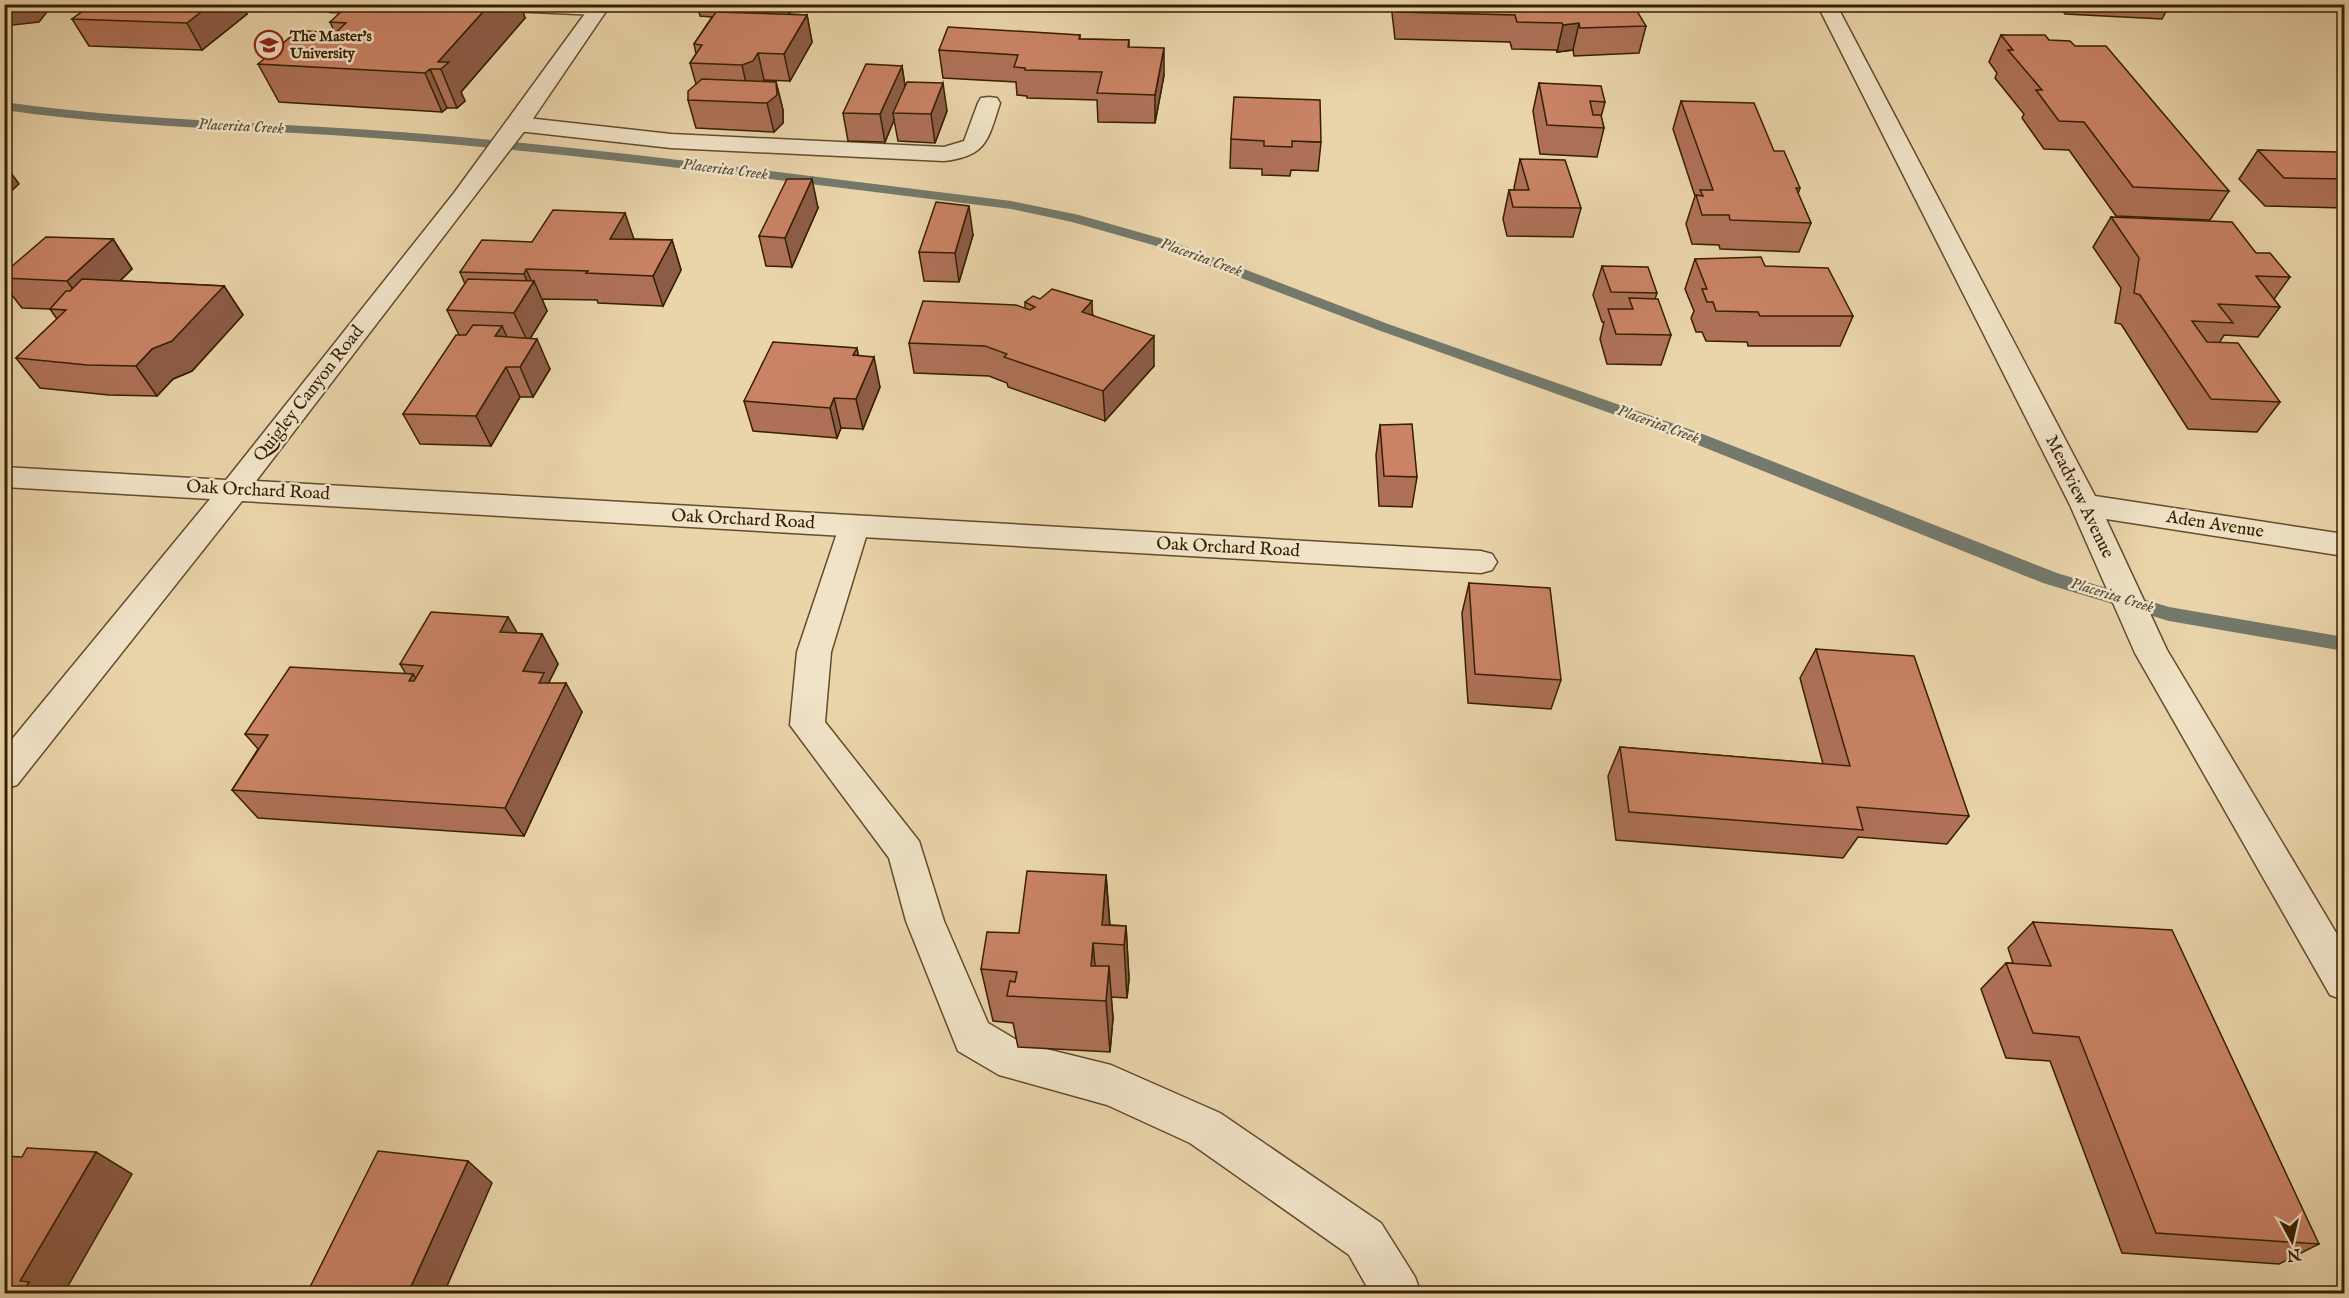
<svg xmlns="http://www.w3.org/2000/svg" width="2349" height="1298" viewBox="0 0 2349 1298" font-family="'IM FELL English',serif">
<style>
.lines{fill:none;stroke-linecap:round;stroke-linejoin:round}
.stream{fill:#74796c;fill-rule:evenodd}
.lane-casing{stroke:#634c2a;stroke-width:3}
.street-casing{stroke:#634c2a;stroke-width:3}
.lane{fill:#f1e3c8;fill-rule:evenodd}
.street{fill:#f1e3c8;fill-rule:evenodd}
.wall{fill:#ae7158;stroke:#361f00;stroke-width:1.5}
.shaded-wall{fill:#8d5c47;stroke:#361f00;stroke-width:1.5}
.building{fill:#ca8366;stroke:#361f00;stroke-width:1.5}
.labels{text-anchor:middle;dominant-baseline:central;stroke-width:5;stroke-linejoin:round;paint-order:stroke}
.far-poi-label{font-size:15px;font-weight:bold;fill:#361f00;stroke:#f1e3c8;text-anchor:start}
.far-water-label{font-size:16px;font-style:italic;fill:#554c36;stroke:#f1e3c8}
.street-label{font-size:18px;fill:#361f00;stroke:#f1e3c8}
</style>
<rect width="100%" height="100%" fill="#ead4aa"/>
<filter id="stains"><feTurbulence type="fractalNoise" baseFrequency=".00333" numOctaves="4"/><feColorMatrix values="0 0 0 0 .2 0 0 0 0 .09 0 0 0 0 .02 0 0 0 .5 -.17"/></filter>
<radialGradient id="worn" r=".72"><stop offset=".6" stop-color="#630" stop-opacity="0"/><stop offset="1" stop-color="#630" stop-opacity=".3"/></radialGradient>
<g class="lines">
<path class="stream" d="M4,102c132,19 264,20 396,30 204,16 408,44 611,69l68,14 91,26 218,83 312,109 357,140 112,34 175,30v14l-175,-30 -126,-38 -355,-142 -310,-111 -218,-83 -88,-25 -61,-13c-203,-25 -407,-53 -611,-69 -132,-11 -264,-11 -396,-30z"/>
<g class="lane-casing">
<path id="lane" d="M322,4h132l-9,6 -64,4 -50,-2 -7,-2z
M474,4h129l5,5 -10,6 -115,-5z
M989,97l8,1 3,5c-12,37 -13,53 -56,58l-273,-13 -153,-17 -8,-2 -3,-5 3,-5 8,-2 153,17 273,13 20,-6 14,-38 3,-5z
M854,516l11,4 4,7 -38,125 -6,70 94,119 25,80 44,102 34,20 89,22 109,48 161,110 34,54 6,17h-50l-22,-39 -159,-112 -83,-38 -108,-30 -41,-24 -52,-130 -17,-63 -99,-133 7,-73 42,-125 4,-7z"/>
</g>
<g class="street-casing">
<path id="street" d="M592,4h19l-85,125 -270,352 1225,70 11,3 5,8 -5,8 -11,3 -1239,-72 -225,284 -13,4v-40l206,-250 -206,-12v-20l222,13 228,-287z
M1817,4h19l259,492 249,38v22l-238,-37 61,131 177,296v54l-14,-5 -195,-342 -65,-148z"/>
</g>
<use href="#lane" class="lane"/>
<use href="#street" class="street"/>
</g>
<path class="wall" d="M93,4h198l-6,5 -42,-1 4,6 -45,36 -113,-4 -17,-27z
M697,4h98l-6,10 18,1 5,27 -22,39 -26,-1v2h12l7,28v13l-9,9 -78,-4 -8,-28 8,-16 -6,-21 6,-9 -2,-10 18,-27 -12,-1z
M985,4h94l-1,5 -31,-1v-2l-47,-1 -1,3h-14z
M1185,4h21l-1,3h-20z
M1393,4h226l1,3 26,19 -7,27 -65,3 -1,-6 -16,2 -1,-2 -44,-1 -2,-7 -115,-3 -3,-26z
M2058,4h112l-8,15 -97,-5z
M525,18l-64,74 4,9 -8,7h-10l-5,4 -163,-10 -21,-38 77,-31 -5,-11z
M1080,35v4l49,1v7l35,28 -9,48 -57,-1 -1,-22 -70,-2v-2l-10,-1 -1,-13 -73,-4 -4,-28z
M2001,35l48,5 180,151 -19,29 -94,-4 -47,-66 -25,-1 -22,-31 2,-4 -29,-36 2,-5 -8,-11z
M902,66l3,20 42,25 -12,32 -37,-2 -4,-21 -9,22 -37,-1 -5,-28z
M1539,83l66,19 -4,15 3,11 -7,29 -57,-3 -7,-43z
M1681,101l93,50 26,37 -2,6 13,29 -12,29 -79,-3 -1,-4 -27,-1 -6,-20 9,-28 -22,-67z
M1231,139l90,3 -3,29 -27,-1 -1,6 -28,-1v-6l-32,-1z
M2258,150l86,7v51l-79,-2 -26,-27z
M1520,159l61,49 -8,29 -66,-1 -4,-17 6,-29h6l-1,-2z
M818,208l-26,59 -26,-1 -7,-30z
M2111,217l145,36 34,24 -16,22 6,8 -22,30 -34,-2 -5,8 61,59 -23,30 -69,-3 -67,-105 -6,-1 6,-35 -28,-41z
M973,235l-14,47 -35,-1 -5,-29z
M113,239l19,30 -12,12 104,5 19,29 -51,56 -19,8 -16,17 -48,-1 -69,-7 -24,-30 41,-39 -7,-10 -28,-1 -18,-23v-12z
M634,239l38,1 9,30 -18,36 -65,-3 -1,-3 -55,-1 5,12 -17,28 20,30 -17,28h-13l-29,49 -71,-2 -17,-30 56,-79 -12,-25 18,-26 -5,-12 72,-30z
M1695,259l70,7 88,50 -13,30h-92l-1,-4 -41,-1 -4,-9h-6l-5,-14 3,-7 -9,-22z
M1602,266l55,27 -2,6 16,36 -10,30 -54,-1 -7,-25 4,-17h-2l-9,-27z
M1040,299l53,16 61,51 -49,55 -97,-34 -1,-4 -18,-7 -75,-3 -5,-30 116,-35v-6z
M858,356l22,31 -17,42 -22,-1 -4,10 -84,-7 -9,-30z
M1380,425l37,52 -5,30 -33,-1 -3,-51z
M1469,583l92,97 -10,29 -83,-6 -6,-90z
M517,633l25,1 16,30 -9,18 33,30 -58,124 -266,-18 -26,-28 26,-41 -13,-15 161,-60 -6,-10z
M1816,649l153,167 -22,28 -89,-7 -15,21 -227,-18 -8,-64 12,-29 203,17 -23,-86z
M1106,875l4,50 16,1 3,53 -2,19 -16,-1 2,21 -3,34 -92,-5 -5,-24 -20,-2 -12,-52 38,-36z
M2033,922l286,322 -40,20 -157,-11 -72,-192 -44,-3 -25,-69 25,-26h7l-5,-15z"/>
<path class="shaded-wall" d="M33,4h21l-4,2 1,1 -12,15 -35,4v-15z
M211,4h31l5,10 -45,36 -15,-27z
M283,4h8l-6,5z
M490,4h31l4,14 -64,74 4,9 -8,7 -19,-46z
M765,4h4l2,10 -3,5z
M787,4h8l-6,11z
M807,15l5,27 -22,39 -6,-27z
M1579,23l-6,27 -16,2 6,-27z
M1164,48v27l-9,48v-28z
M758,53l6,27 -5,9 -11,3 -6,-27z
M902,66l4,27 -13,20 1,7 -9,22 -5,-28z
M430,69l17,39 -5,4 -17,-39z
M776,82l7,28v13l-9,9 -7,-29z
M943,83l4,28 -12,32 -4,-29z
M4,163l15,21 -15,14z
M812,179l6,29 -26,59 -7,-29z
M969,206l4,29 -14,47 -4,-29z
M625,213l10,29 -25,-3z
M113,239l19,30 -43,42 -22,-30z
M672,240l9,30 -18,36 -10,-30z
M526,269l7,15 1,-3 13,30 -19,31 -14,-29 16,-25 -6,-14z
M224,286l19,29 -51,56 -19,8 -16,17 -21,-30 16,-17z
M1092,301l1,30 -11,-19z
M502,326l14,30 -21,-20z
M1154,336v30l-49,55 -2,-30z
M537,339l13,30 -17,28 -13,-30z
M857,348l6,30 -10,-23z
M874,357l6,30 -17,42 -7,-30z
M506,367l14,30 -29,49 -15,-30z
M834,398l7,30 -4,10 -7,-30z
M508,617l17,29 -25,-14z
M542,634l16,30 -9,18 9,17 8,-16 16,29 -58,124 -19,-28 18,-137z
M413,674l19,30 -23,-23z
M1106,875l4,55 -8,-5z
M1126,926l3,53 -2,19 -3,-53z
M1093,943l5,54 -7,-31z
M1109,966l4,52 -3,34 -4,-51z
M96,1152l36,22 -68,119h-42l-2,-12z
M468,1161l24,22 -48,110h-36z"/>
<path class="building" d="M4,4h29l-3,4 -26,3z
M93,4h118l-24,19 -115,-4z
M349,4h141l-52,58h11l-8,7h-11l-5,4 -167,-9 36,-30 13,-3 28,2 11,-10 -16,-1z
M1398,4h221l1,3 14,-1 12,20 -66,2 -1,-5 -16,2 -1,-2 -45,-1 -2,-7 -117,-3z
M716,12l91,3 -23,39 -26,-1 -5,8 -11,4 -52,-2 12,-18 -8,-1z
M948,27l132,8 -1,4 50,1 -1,7 36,1 -9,47 -58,-2 5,-21 -77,-2v-2l-11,-1 4,-12 -79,-5z
M2001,35h44l4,5 21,1 5,5h31l123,145 -96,-4 -49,-65 -25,-1 -23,-31h6l-34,-40h5z
M866,64l36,2 -22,48 -37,-1z
M702,79l74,3 1,13 -10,8 -79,-3v-9z
M907,82l36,1 -12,31 -38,-1z
M1539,83l62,3 4,16 -15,-1 3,14h8l3,13 -57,-3z
M1234,97l86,3 1,42 -29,-1v6l-28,-1v-5l-33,-2z
M1681,101l73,2 20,48h10l16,37h-4l15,35 -81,-3 -1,-5h-27l-6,-20 7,1 -3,-6h13z
M2258,150l81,2 5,5v22l-60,-1z
M1520,159l45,1 16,48 -68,-1 -4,-17h20z
M787,179h25l-27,59 -26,-2z
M936,202l33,4 -14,47 -36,-1z
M553,210l72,3 -15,26 62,1 -19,36 -67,-3 2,-2 -62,-2 -2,5 -64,-2 22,-32 50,2z
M2111,217l121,5 24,31h14l20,24 -34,-1 24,31 -62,-3 15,19 -41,-2 15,21 31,1 42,59 -69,-3 -71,-104 -6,-2 5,-35z
M46,237l67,2 -46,42 -63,-3v-5z
M1761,257l4,9 63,2 25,48h-93l-2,-4 -42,-1 -3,-9h-6l-5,-13h5l-12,-30z
M1602,266l46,1 9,26 -46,-1z
M82,279l142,7 -52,55 -20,8 -16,17 -49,-1 -71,-7 50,-48 -16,-1 16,-18h4z
M468,279l66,2 -20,32 -67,-3z
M1052,289l40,12 -10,11 72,24 -51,55 -99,-34 3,-3 -22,-8 -76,-3 14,-42 93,4 14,5 5,-3 -10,-5 8,-6 7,3z
M1629,298l29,1 13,36 -55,-1 -8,-25h25z
M473,325l29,1 -7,10 42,3 -17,28h-14l-30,49 -73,-2 53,-79h10z
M773,342l84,6 -4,7 21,2 -18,42 -22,-1 -4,10 -86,-7z
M1412,424l5,53 -33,-1 -4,-51z
M1469,583l81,5 11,92 -86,-6z
M431,612l77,5 -8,15 42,2 -19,37 21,2 -5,10h27l-61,125 -273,-18 36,-55 -23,-1 45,-67 123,7 -4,7h5l9,-15 -23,-2z
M1816,649l98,7 55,160 -112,-9 6,23 -234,-18 -9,-65 230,19z
M1027,871l79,4 -4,50 24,1 -2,19 -31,-2 -2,23h18l-3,35 -99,-5 3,-15 5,1 2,-10 -36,-3 6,-37 32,1z
M2033,922l139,8 147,314 -163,-11 -77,-196 -46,-4 -27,-70 45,3z
M27,1148l69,4 -76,129 9,1 -7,11h-18v-137l18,1z
M378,1151l90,10 -60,132h-101z
M590,1289l64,4h-66z"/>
<defs>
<g id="university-ring" transform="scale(1.5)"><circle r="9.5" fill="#f1e3c8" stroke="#8f2418" stroke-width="1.5"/><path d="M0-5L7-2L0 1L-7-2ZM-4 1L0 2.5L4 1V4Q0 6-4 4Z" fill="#8f2418"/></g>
</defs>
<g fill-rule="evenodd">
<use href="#university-ring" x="269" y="45"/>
</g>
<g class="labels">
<g class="far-poi-label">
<text x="290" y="36">The Master's<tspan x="290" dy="17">University</tspan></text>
</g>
<g class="far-water-label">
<text transform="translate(241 127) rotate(3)">Placerita Creek</text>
<text transform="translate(725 170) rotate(7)">Placerita Creek</text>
<text transform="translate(1201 258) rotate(20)">Placerita Creek</text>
<text transform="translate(1658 425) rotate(20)">Placerita Creek</text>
<text transform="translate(2112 596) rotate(17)">Placerita Creek</text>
</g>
<g class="street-label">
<text transform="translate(309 394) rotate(-52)">Quigley Canyon Road</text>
<text transform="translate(258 491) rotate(3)">Oak Orchard Road</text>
<text transform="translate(2079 497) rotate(64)">Meadview Avenue</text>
<text transform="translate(743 520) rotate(3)">Oak Orchard Road</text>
<text transform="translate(2215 525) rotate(9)">Aden Avenue</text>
<text transform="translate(1228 548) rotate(3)">Oak Orchard Road</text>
</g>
</g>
<rect width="2349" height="1298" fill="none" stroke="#ead4aa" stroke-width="24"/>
<rect x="6" y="6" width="2337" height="1286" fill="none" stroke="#361f00" stroke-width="3"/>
<rect x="12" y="12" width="2325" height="1274" fill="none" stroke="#361f00" stroke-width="1.5"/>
<g transform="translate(2292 1241) rotate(172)" stroke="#f1e3c8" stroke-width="4.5" paint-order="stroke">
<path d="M0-4.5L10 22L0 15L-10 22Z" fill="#361f00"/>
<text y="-9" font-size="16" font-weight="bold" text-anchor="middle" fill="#361f00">N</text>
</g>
<rect width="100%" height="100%" filter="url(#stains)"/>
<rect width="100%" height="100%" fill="url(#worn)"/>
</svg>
